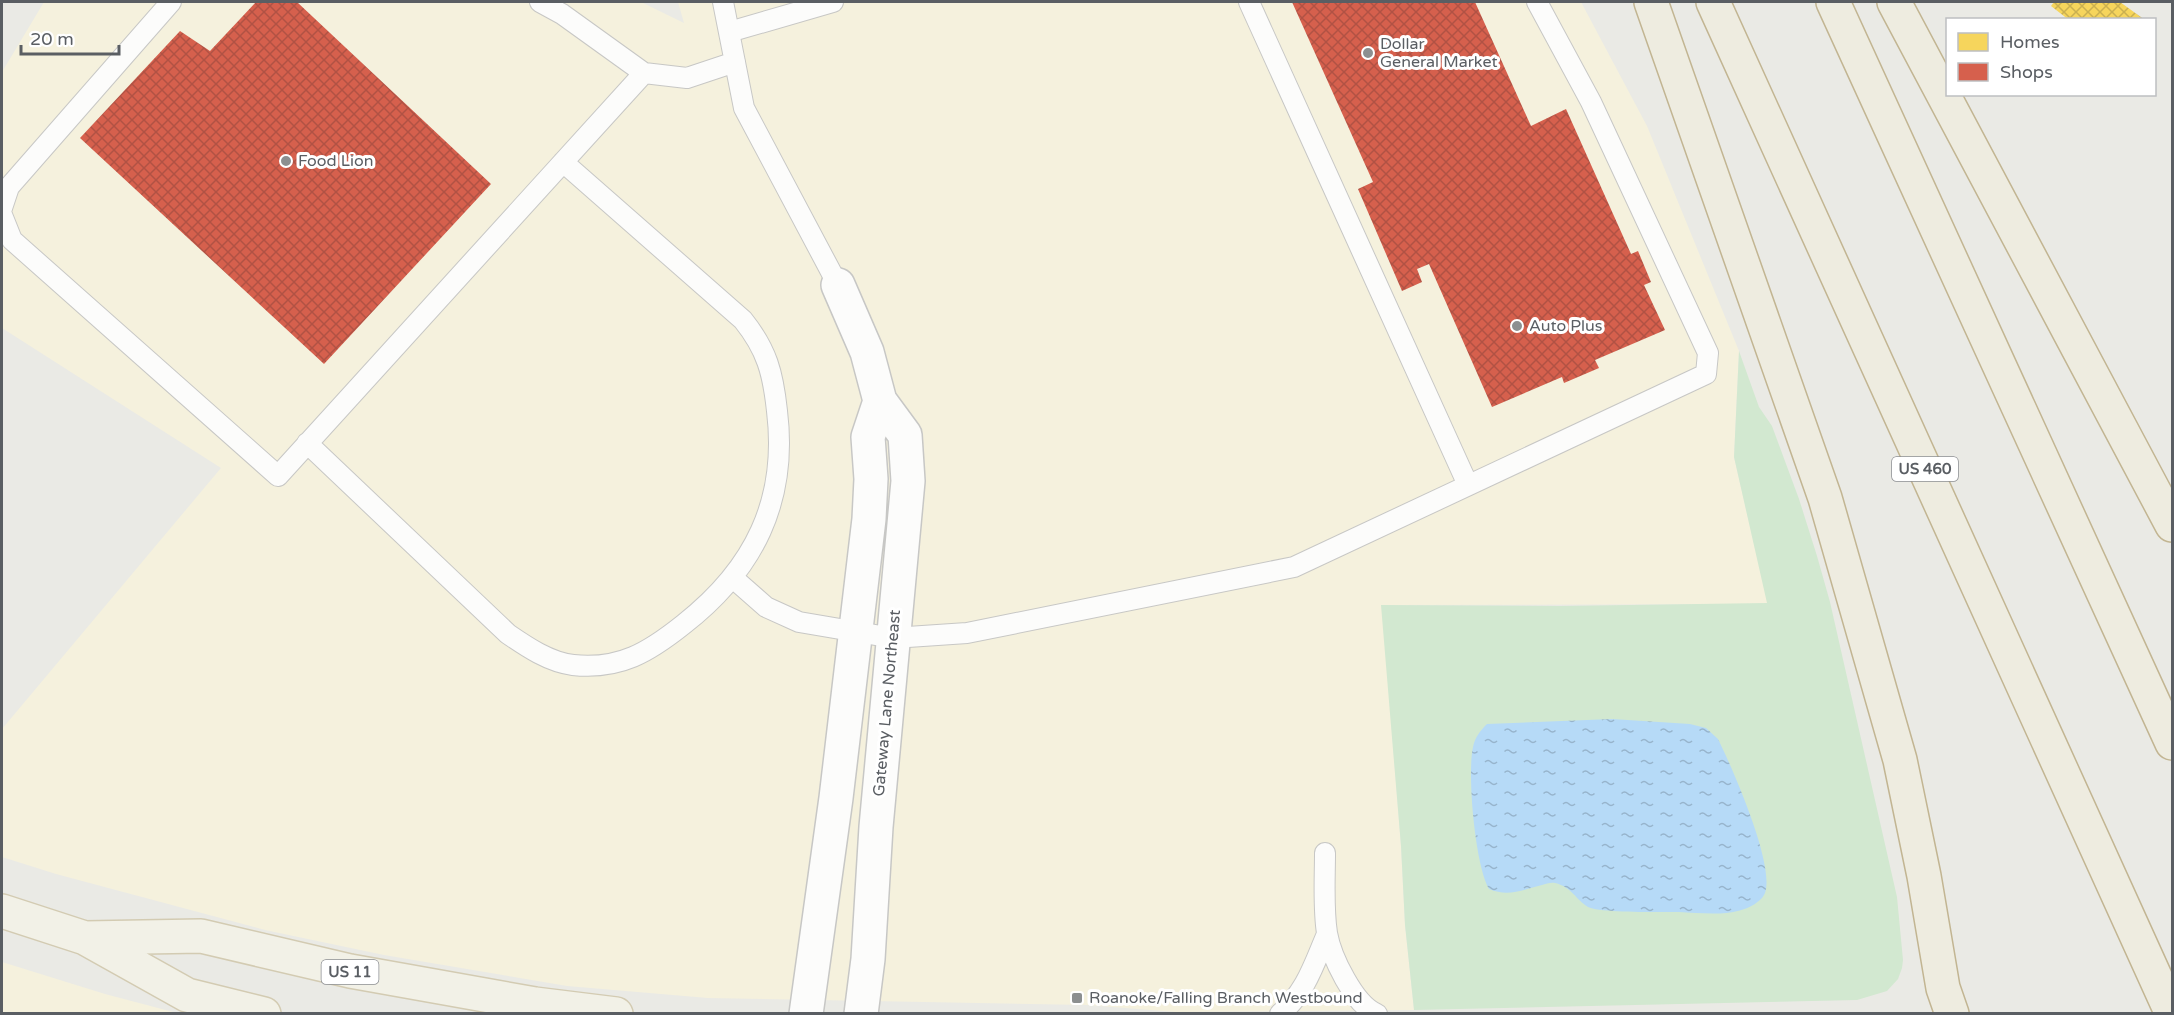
<svg xmlns="http://www.w3.org/2000/svg" width="2174" height="1015" viewBox="0 0 2174 1015" font-family="'Varela Round',sans-serif">
<style>
.commercial{fill:#f5f1dd}
.green{fill:#d2e8d0}
.water{fill:url(#water-ripples)}
.homes{fill:url(#homes-cross-hatch)}
.shops{fill:url(#shops-cross-hatch)}
.lines{fill:none;stroke-linecap:round;stroke-linejoin:round}
.service-casing{stroke:#c7c7c5;stroke-width:22}
.minor-casing{stroke:#c7c7c5;stroke-width:36}
.primary-casing{stroke:#d3cbb2;stroke-width:36}
.motorway-casing{stroke:#c2b592;stroke-width:36}
.service{stroke:#fcfcfb;stroke-width:20}
.minor{stroke:#fcfcfb;stroke-width:33}
.primary{stroke:#f2f1e7;stroke-width:33}
.motorway{stroke:#eeece0;stroke-width:33}
.poi-dot{fill:#8c8f90;stroke:#fff;stroke-width:2}
.labels{text-anchor:middle;dominant-baseline:central;stroke-width:6;stroke-linejoin:round;paint-order:stroke}
.shield{fill:#fff;stroke:#8c8e92;stroke-width:1.5}
.shield-label{font-size:15px;font-weight:bold;fill:#5a5e63}
.poi-label{font-size:16px;fill:#5a5e63;stroke:#fff;text-anchor:start}
.street-label{font-size:16px;fill:#5a5e63;stroke:#fff}
</style>
<defs>
<pattern id="water-ripples" width="26" height="14" patternUnits="userSpaceOnUse" patternTransform="scale(1.5)"><rect width="26" height="14" fill="#b6daf7"/><path d="M2 4q2-2 4 0t4 0M15 11q2-2 4 0t4 0" fill="none" stroke="#97b4cc"/></pattern>
<pattern id="homes-cross-hatch" width="8" height="8" patternUnits="userSpaceOnUse" patternTransform="scale(1.5)"><rect width="8" height="8" fill="#f6d55c"/><path d="M0 0l8 8M0 8l8-8" fill="none" stroke="#cab050"/></pattern>
<pattern id="shops-cross-hatch" width="8" height="8" patternUnits="userSpaceOnUse" patternTransform="scale(1.5)"><rect width="8" height="8" fill="#d6604d"/><path d="M0 0l8 8M0 8l8-8" fill="none" stroke="#b15244"/></pattern>
</defs>
<rect width="100%" height="100%" fill="#eaeae5"/>
<path class="commercial" d="M44,2h597l43,21 -6,-21h903l66,124 92,225 -5,106 34,147 -386,1 19,241 4,79 9,85 -238,2 -89,-7 -379,-7 -141,-12 -183,-31 -119,-25 -209,-56 -54,-17v-128l219,-261 -219,-140v-256z
M2,962l103,32 72,19h-175z"/>
<path class="green" d="M1739,351l20,56 13,19 27,73 18,57 13,46 67,295 6,63 -1,8 -4,11 -11,12 -30,9 -443,10 -9,-85 -4,-79 -20,-241 179,1 207,-3 -33,-146z"/>
<path class="water" d="M1612,719l78,5 16,4 12,11c12,24 64,139 44,159 -20,21 -57,15 -83,14 -17,0 -79,1 -91,-5 -12,-7 -16,-20 -33,-24 -4,-1 -9,1 -13,2 -20,5 -34,12 -53,4 -14,-24 -22,-115 -16,-142 2,-10 7,-16 14,-23z"/>
<path class="homes" d="M2054,2h66l25,18h-76l-18,-14z"/>
<path class="shops" d="M256,2h41l194,182 -167,180 -244,-226 100,-107 30,20z
M1292,2h183l56,124 35,-17 65,145 7,-3 13,31 -7,3 21,45 -70,30 4,8 -35,15 -2,-6 -70,30 -63,-143 -12,5 5,13 -20,9 -44,-102 15,-7z"/>
<g class="lines">
<g class="service-casing">
<path id="service" d="M540,2l22,12 82,59
M723,2l21,106 94,177
M1249,2l219,483
M729,32l104,-30
M2,208l7,-21 162,-185
M2,215l10,25 266,236 366,-403 43,5 48,-16
M307,443l201,191c19,13 41,28 65,31 47,5 76,-13 111,-41 70,-55 104,-123 93,-213 -4,-38 -10,-61 -34,-91l-180,-158
M733,578l33,29 33,15 94,16 74,-5 327,-66 412,-193 2,-21 -117,-251 -54,-100
M1325,853c0,25 -2,55 2,80 4,23 27,72 50,81
M1280,1014c26,-22 34,-50 47,-80"/>
</g>
<g class="minor-casing">
<path id="minor" d="M838,285l29,67 13,49 25,34 3,46 -32,346 -8,132 -7,55
M806,1014l30,-216 33,-279 2,-40 -3,-42 12,-36"/>
</g>
<g class="primary-casing">
<path id="primary" d="M2,911l83,27 102,57 77,19
M85,938l116,-2 149,35 185,33 81,10"/>
</g>
<g class="motorway-casing">
<path id="motorway" d="M1651,2l174,496 75,262 24,116 19,112 9,26
M1713,2l459,1012
M1833,2l339,741
M1894,2l278,523"/>
</g>
<use href="#service" class="service"/>
<use href="#minor" class="minor"/>
<use href="#primary" class="primary"/>
<use href="#motorway" class="motorway"/>
</g>
<g class="poi-dot">
<circle cx="1368" cy="53" r="6"/>
<circle cx="286" cy="161" r="6"/>
<circle cx="1517" cy="326" r="6"/>
<rect x="1071" y="992" width="12" height="12" rx="3"/>
</g>
<g class="labels">
<g class="shield">
<rect x="1892" y="457" width="66" height="24" rx="4.5"/>
<rect x="321.5" y="960" width="57" height="24" rx="4.5"/>
</g>
<g class="shield-label">
<text x="1925" y="469">US 460</text>
<text x="350" y="972">US 11</text>
</g>
<g class="poi-label">
<text x="1380" y="44">Dollar<tspan x="1380" dy="18">General Market</tspan></text>
<text x="298" y="161">Food Lion</text>
<text x="1529" y="326">Auto Plus</text>
<text x="1089" y="998">Roanoke/Falling Branch Westbound</text>
</g>
<g class="street-label">
<text transform="translate(887 703) rotate(-85)">Gateway Lane Northeast</text>
</g>
</g>
<rect width="2174" height="1015" fill="none" stroke="#5a5e63" stroke-width="6"/>
<rect x="1946" y="18" width="210" height="78" fill="#ffffff" stroke="#bdbfc1" stroke-width="1.5"/>
<rect x="1958" y="33" width="30" height="18" fill="#f6d55c" stroke="#bdbfc1" stroke-width="1.5"/>
<text x="2000" y="48" font-size="18" fill="#5a5e63">Homes</text>
<rect x="1958" y="63" width="30" height="18" fill="#d6604d" stroke="#bdbfc1" stroke-width="1.5"/>
<text x="2000" y="78" font-size="18" fill="#5a5e63">Shops</text>
<path d="M21 45v9h98v-9" fill="none" stroke="#5a5e63" stroke-width="3"/>
<text x="30" y="45" font-size="18" fill="#5a5e63" stroke="#ffffff" stroke-width="4.5" paint-order="stroke">20 m</text>
</svg>
